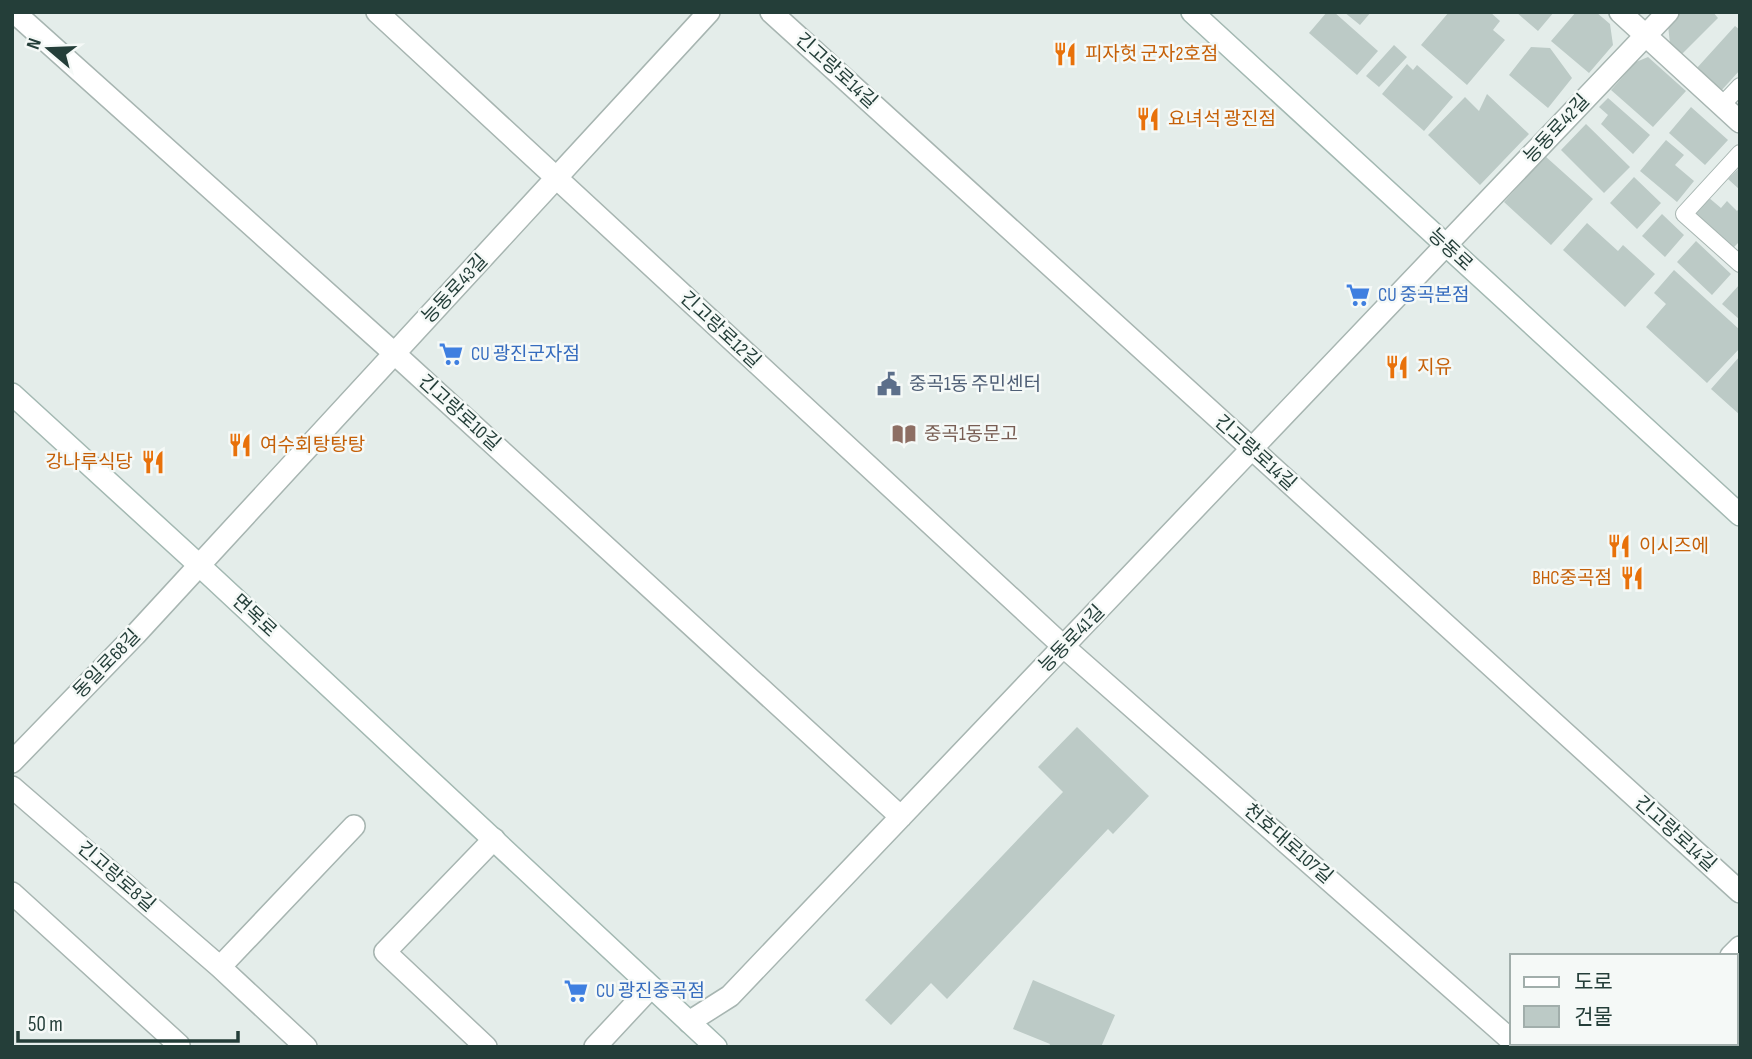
<svg xmlns="http://www.w3.org/2000/svg" width="1752" height="1059" viewBox="0 0 1752 1059" font-family="'Sofia Sans Condensed','Noto Sans KR',sans-serif">
<style>
.building{fill:#bccac6}
.lines{fill:none;stroke-linecap:round;stroke-linejoin:round}
.lane-casing{stroke:#a7b5b1;stroke-width:18}
.street-casing{stroke:#a7b5b1;stroke-width:24}
.secondary-casing{stroke:#a3b8b2;stroke-width:24}
.lane{stroke:#fff;stroke-width:16}
.street{stroke:#fff;stroke-width:21}
.secondary{stroke:#fff;stroke-width:21}
.labels{text-anchor:middle;dominant-baseline:central;stroke-width:5;stroke-linejoin:round;paint-order:stroke}
.food-label{font-size:19px;fill:#c56008;stroke:#f5f9f7;text-anchor:start}
.street-label{font-size:19px;fill:#243e39;stroke:#f5f9f7}
.shop-label{font-size:19px;fill:#366cbe;stroke:#f5f9f7;text-anchor:start}
.service-label{font-size:19px;fill:#4e5e75;stroke:#f5f9f7;text-anchor:start}
.education-label{font-size:19px;fill:#785e54;stroke:#f5f9f7;text-anchor:start}
</style>
<rect width="100%" height="100%" fill="#e4edea"/>
<path class="building" d="M1327,12h7l44,39 -21,24 -48,-42z
M1344,12h27l-11,13z
M1449,12h41l10,9 -7,9 12,10 -38,45 -46,-40z
M1516,12h38l-16,19z
M1576,12h20l14,12 3,21 -24,28 -38,-32z
M1681,12h32l5,6 -37,37 -11,-11 -2,-19z
M1735,26l5,4v40l-20,22 -24,-23z
M1394,45l13,12 -28,30 -13,-11z
M1531,47l19,1 22,30 -24,30 -39,-33z
M1648,57l38,34 -33,36 -42,-37 25,-28z
M1407,64l6,6 4,-5 36,32 -29,34 -42,-37z
M1487,94l42,40 -49,51 -52,-50 37,-38 14,14z
M1608,98l42,37 -17,19 -32,-30 7,-9 -9,-8z
M1691,107l37,33 -23,25 -36,-32z
M1586,124l44,43 -26,26 -43,-43z
M1666,140l18,15 -9,10 19,16 -17,21 -37,-31z
M1545,156l48,43 -42,46 -47,-43z
M1740,167v23l-12,-11z
M1634,177l27,26 -24,26 -27,-26z
M1708,197l13,11 6,-7 10,10 3,-4v34l-7,7 -39,-36z
M1662,214l22,21 -19,22 -23,-21z
M1587,223l31,28 5,-6 32,29 -30,33 -62,-57z
M1696,241l35,33 -19,21 -35,-33z
M1674,270l66,60v18l-33,35 -61,-56 20,-23 -12,-11z
M1740,284v36l-18,-16z
M1740,356v59l-29,-26z
M1077,727l72,69 -36,38 -5,-5 -161,170 -16,-16 -40,42 -26,-25 198,-208 -25,-25z
M1033,980l82,35 -14,32h-52l1,-3 -37,-15z"/>
<g class="lines">
<g class="lane-casing">
<path id="lane" d="M1722,105l18,-19
M1740,153l-56,61 56,50"/>
</g>
<g class="street-casing">
<path id="street" d="M14,12l381,342 506,463
M377,12l687,635 448,394
M771,12l969,880
M1620,12l120,110
M12,762l123,-127 574,-623
M12,787l208,180 86,80
M12,893l167,152 -2,2
M1731,956l9,-9
M220,967l134,-141
M689,1022l41,-26 938,-984
M486,1047l-101,-95 109,-113
M595,1047l56,-60
M1640,1047l3,-4"/>
</g>
<g class="secondary-casing">
<path id="secondary" d="M1192,12l548,503
M12,394l188,172 516,481"/>
</g>
<use href="#lane" class="lane"/>
<use href="#street" class="street"/>
<use href="#secondary" class="secondary"/>
</g>
<defs>
<g id="restaurant-bare" transform="scale(1.89)"><path d="M-5-6h1v4h1v-4h1v4h1v-4h1v5L-1.5 .5V6h-2V.5L-5-1ZM5-6V6H3V1.5H1.5Q1.5-4 5-6Z" fill="#e8710a" stroke="#f5f9f7" stroke-width="2.5" paint-order="stroke"/></g>
<g id="supermarket-bare" transform="scale(1.89)"><path d="M-6-5.5h2.5l.6 2H6L4.5 2H-2.5L-4.4-4H-6ZM-1.5 3.2a1.3 1.3 0 1 0 .1 0ZM3 3.2a1.3 1.3 0 1 0 .1 0Z" fill="#3f7fe0" stroke="#f5f9f7" stroke-width="2.5" paint-order="stroke"/></g>
<g id="civic-bare" transform="scale(1.89)"><path d="M-.6-6.5H3V-4.5H.6V-3L4-1V1h2V6H-6V1h2V-1L-.6-3ZM-1.2 2.5V6h2.4V2.5Z" fill="#5c6f8a" stroke="#f5f9f7" stroke-width="2.5" paint-order="stroke"/></g>
<g id="library-bare" transform="scale(1.89)"><path d="M-6-4Q-3-5.5-.7-3.5V5Q-3 3-6 4ZM6-4Q3-5.5 .7-3.5V5Q3 3 6 4Z" fill="#8d6e63" stroke="#f5f9f7" stroke-width="2.5" paint-order="stroke"/></g>
</defs>
<g fill-rule="evenodd">
<use href="#restaurant-bare" x="1065" y="54"/>
<use href="#restaurant-bare" x="1148" y="119"/>
<use href="#supermarket-bare" x="1358" y="295"/>
<use href="#supermarket-bare" x="451" y="354"/>
<use href="#restaurant-bare" x="1397" y="367"/>
<use href="#civic-bare" x="889" y="384"/>
<use href="#library-bare" x="904" y="434"/>
<use href="#restaurant-bare" x="240" y="445"/>
<use href="#restaurant-bare" x="153" y="462"/>
<use href="#restaurant-bare" x="1619" y="546"/>
<use href="#restaurant-bare" x="1632" y="578"/>
<use href="#supermarket-bare" x="576" y="991"/>
</g>
<g class="labels">
<g class="food-label">
<text x="1085" y="54">피자헛 군자2호점</text>
<text x="1168" y="119">요녀석 광진점</text>
<text x="1417" y="367">지유</text>
<text x="260" y="445">여수회탕탕탕</text>
<text x="133" y="462" text-anchor="end">강나루식당</text>
<text x="1639" y="546">이시즈에</text>
<text x="1612" y="578" text-anchor="end">BHC중곡점</text>
</g>
<g class="street-label">
<text transform="translate(836 71) rotate(42)">긴고랑로14길</text>
<text transform="translate(1557 129) rotate(-47)">능동로42길</text>
<text transform="translate(1450 250) rotate(43)">능동로</text>
<text transform="translate(455 289) rotate(-47)">능동로43길</text>
<text transform="translate(720 330) rotate(43)">긴고랑로12길</text>
<text transform="translate(459 413) rotate(42)">긴고랑로10길</text>
<text transform="translate(1255 453) rotate(42)">긴고랑로14길</text>
<text transform="translate(254 616) rotate(43)">면목로</text>
<text transform="translate(1072 639) rotate(-46)">능동로41길</text>
<text transform="translate(107 664) rotate(-46)">동일로68길</text>
<text transform="translate(1675 834) rotate(42)">긴고랑로14길</text>
<text transform="translate(1288 844) rotate(41)">천호대로107길</text>
<text transform="translate(116 877) rotate(41)">긴고랑로8길</text>
</g>
<g class="shop-label">
<text x="1378" y="295">CU 중곡본점</text>
<text x="471" y="354">CU 광진군자점</text>
<text x="596" y="991">CU 광진중곡점</text>
</g>
<g class="service-label">
<text x="909" y="384">중곡1동 주민센터</text>
</g>
<g class="education-label">
<text x="924" y="434">중곡1동문고</text>
</g>
</g>
<rect width="1752" height="1059" fill="none" stroke="#243e39" stroke-width="28"/>
<rect x="1510" y="954" width="228" height="91" fill="#f5f9f7" stroke="#a1aeab" stroke-width="2"/>
<rect x="1524" y="977" width="35" height="10" fill="#ffffff" stroke="#a1aeab" stroke-width="2"/>
<text x="1574" y="989" font-size="21" fill="#243e39">도로</text>
<rect x="1524" y="1006" width="35" height="21" fill="#bccac6" stroke="#a1aeab" stroke-width="2"/>
<text x="1574" y="1024" font-size="21" fill="#243e39">건물</text>
<g transform="translate(49 49) rotate(289)" stroke="#f5f9f7" stroke-width="5" paint-order="stroke">
<path d="M0-5L12 26L0 18L-12 26Z" fill="#243e39"/>
<text y="-10" font-size="19" font-weight="bold" text-anchor="middle" fill="#243e39">N</text>
</g>
<path d="M18 1031v10h220v-10" fill="none" stroke="#243e39" stroke-width="3.5"/>
<text x="28" y="1031" font-size="21" fill="#243e39" stroke="#f5f9f7" stroke-width="5" paint-order="stroke">50 m</text>
</svg>
